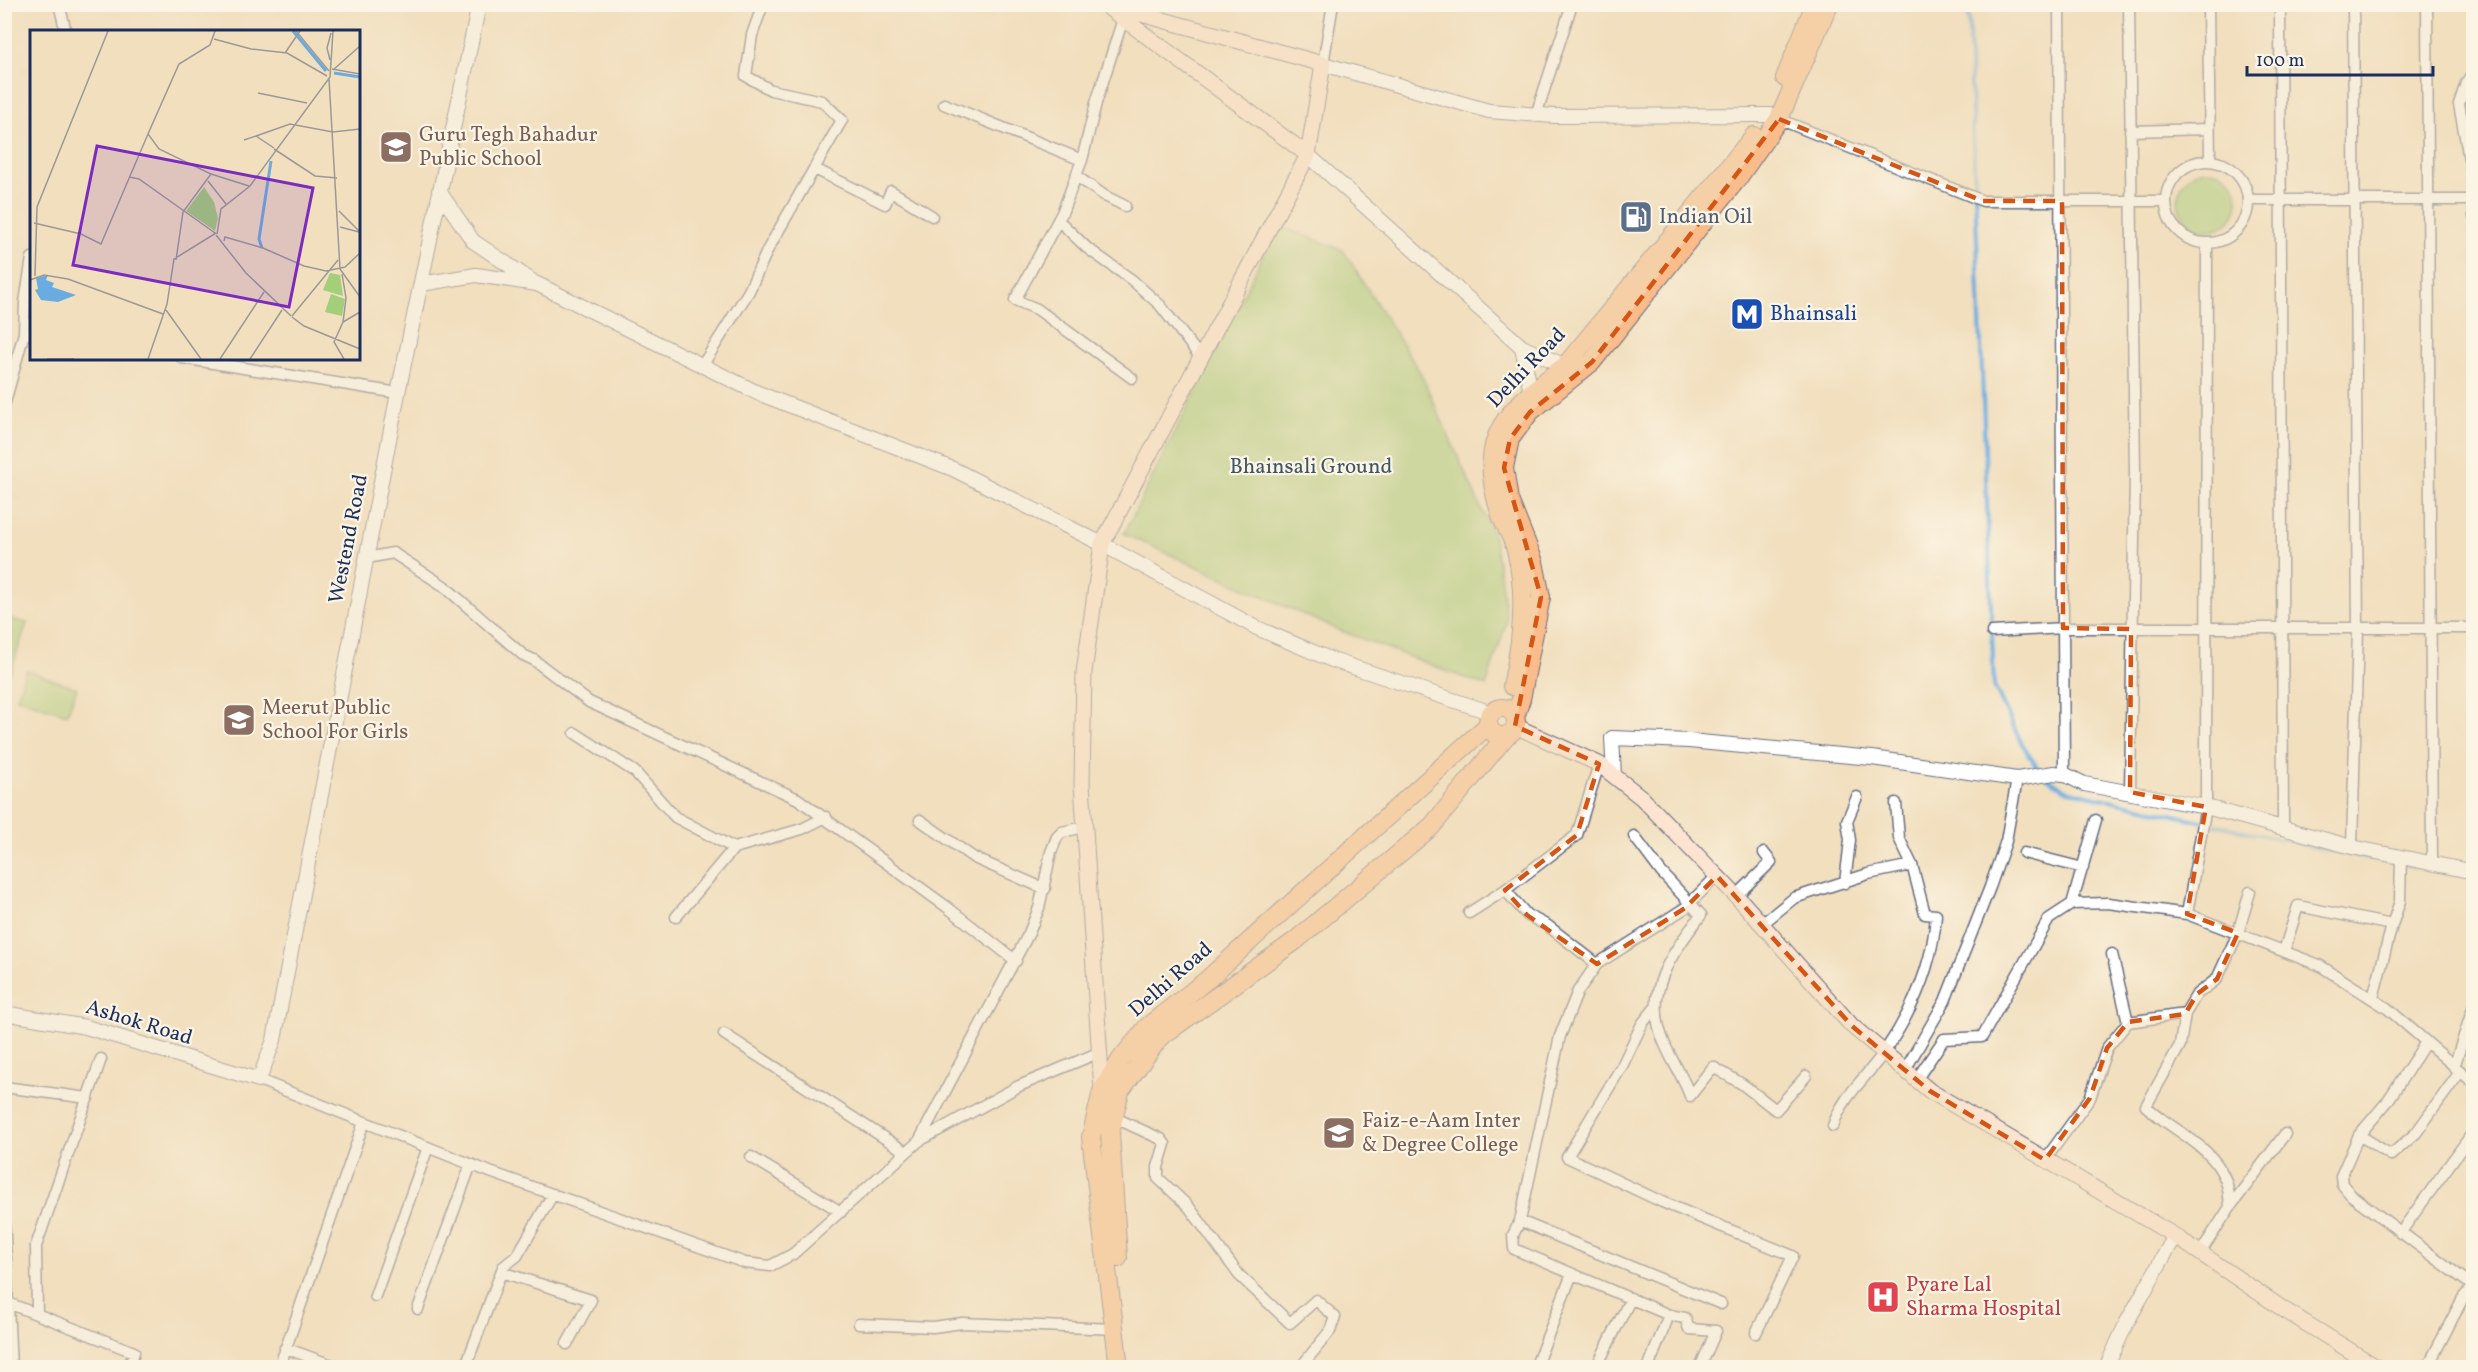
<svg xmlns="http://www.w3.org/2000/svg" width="2478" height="1372" viewBox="0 0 2478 1372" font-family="Vollkorn,serif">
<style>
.green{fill:#a3ce7a;stroke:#5f7e6c;stroke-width:1.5}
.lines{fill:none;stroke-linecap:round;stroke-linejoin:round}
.stream{stroke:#6aacdf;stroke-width:4}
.minor-casing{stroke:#666d80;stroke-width:13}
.tertiary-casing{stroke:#666d80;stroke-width:16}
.secondary-casing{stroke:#666d80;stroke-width:17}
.primary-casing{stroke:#666d80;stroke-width:20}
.minor{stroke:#fff;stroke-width:10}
.tertiary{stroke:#fff;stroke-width:14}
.secondary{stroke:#fde4d1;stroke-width:15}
.primary{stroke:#fabc8b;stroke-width:18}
.marked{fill:none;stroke:#d45514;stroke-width:4.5;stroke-dasharray:12 8;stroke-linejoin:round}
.labels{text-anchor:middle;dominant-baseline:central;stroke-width:4.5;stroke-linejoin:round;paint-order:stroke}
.education-label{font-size:21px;fill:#785e54;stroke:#fcf5e5;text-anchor:start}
.service-label{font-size:21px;fill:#4e5e75;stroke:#fcf5e5;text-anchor:start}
.transit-label{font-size:21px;fill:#164399;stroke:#fcf5e5;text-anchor:start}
.street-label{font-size:21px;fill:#1b2f5e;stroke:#fcf5e5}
.park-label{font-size:21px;fill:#3d5765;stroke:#fcf5e5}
.health-label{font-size:21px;fill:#be3a42;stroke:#fcf5e5;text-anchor:start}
.inset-river{fill:none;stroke:#6aacdf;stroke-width:3}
.inset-road{fill:none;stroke:#9b9998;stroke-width:1.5}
.view{fill:#7b2cbf;fill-opacity:0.15;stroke:#7b2cbf;stroke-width:3}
.inset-edge{fill:none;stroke:#1b2f5e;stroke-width:3}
</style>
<rect width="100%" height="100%" fill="#fcf5e5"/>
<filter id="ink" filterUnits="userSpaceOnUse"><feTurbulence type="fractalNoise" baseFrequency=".0167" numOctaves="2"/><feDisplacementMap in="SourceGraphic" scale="12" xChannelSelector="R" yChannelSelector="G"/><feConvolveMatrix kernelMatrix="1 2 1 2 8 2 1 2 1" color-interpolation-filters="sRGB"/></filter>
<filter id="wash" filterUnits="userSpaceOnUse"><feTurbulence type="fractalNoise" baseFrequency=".008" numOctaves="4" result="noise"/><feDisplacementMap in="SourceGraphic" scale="24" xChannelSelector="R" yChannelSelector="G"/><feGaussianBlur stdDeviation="1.35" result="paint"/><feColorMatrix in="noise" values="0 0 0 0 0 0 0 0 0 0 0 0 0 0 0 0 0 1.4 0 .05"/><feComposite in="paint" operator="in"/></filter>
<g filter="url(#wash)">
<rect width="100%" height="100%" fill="#f1dfbe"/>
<path class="green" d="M2178 200a30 30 0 1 1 60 0a30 30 0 1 1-60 0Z
M1278,225l65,25 77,122 74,165 13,84 -21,65 -150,-57 -212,-95z
M5,617l22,6 -17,51 -5,-2z
M26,670l51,18 -10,26 -50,-16z"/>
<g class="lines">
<path class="stream" d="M1968,4l26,682 27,56 19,30
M2048,778l18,12 265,61 102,19"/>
</g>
</g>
<g filter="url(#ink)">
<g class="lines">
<g class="minor-casing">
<path id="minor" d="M59,4l7,28
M2059,4l5,770
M2129,4l6,470 -5,318
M2208,4l2,156
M2280,4l3,824
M2427,4l5,859
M1123,19l-27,84 -14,57 -20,53 -47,87 22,9 95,69
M1323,64l10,-60
M2474,71l-8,12 -7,21 13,71 2,42
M944,104l138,56
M1536,115l36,-111
M1776,118l207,83h182
M2130,131l79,-2
M2166 202a41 41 0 1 1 82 0a41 41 0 1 1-82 0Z
M815,169l70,35 6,-13 41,25
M1076,176l29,20 20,10
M2249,200h224
M1058,220l29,28 45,32 28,25 41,53
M24,333l1,-31 7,-44
M182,358l216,35
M702,366l47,-75 19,-42 74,-129 -20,-19 -51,-11 -25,-14 6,-41 11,-31
M4,406l20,-73 8,1
M367,558l26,-5 51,33 79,69 11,5 55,42 209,97 149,108 69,54
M1992,632l71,-4h411
M575,733l60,39 40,45 59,31
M1896,803l3,35 13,27
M920,820l54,38 71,31
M1634,836l27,36 40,43c-28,38 -57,73 -39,122 7,21 21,38 28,59l23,-29 29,17 34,26 30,-34
M2352,847l6,-218 -5,-625
M2024,853l59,15
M1717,876l-32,32 -88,56 -19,27 -18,45 -40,185 201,83
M1845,883l5,-43 -3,-19 10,-24
M1736,896l35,-34 -7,-9
M2072,904l24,-84
M1469,913l36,-23
M2187,914l132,51 68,43 87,75
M676,917l58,-69 68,-19 24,-12
M1762,924l32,-26 74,-24 44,-9 13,49 11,1c-3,49 -23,95 -51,136 -18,26 -42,44 -52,75
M2392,925l8,-24 1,-44
M2284,951l14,-45 94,19 -19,73
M2112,954l16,68
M1597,964l-49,-38 -21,-11 -22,-25 72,-55 22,-71
M1654,1009l-12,15 -20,42 -55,91 95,45 131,54 -37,77
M2185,1014l-5,31 -34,61c26,25 65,38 79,73 4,8 4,19 5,28l-30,46
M724,1034l182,118
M2426,1042l-39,60 -28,33 -18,41 1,8 9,11 122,91
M2454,1067l20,-62
M1905,1070l40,-69 45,-114 16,-46 11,-62
M259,1080l231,92 255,91 25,3 23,-12 126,-113 100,-55 81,-34
M1916,1080l28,-41 38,-2 67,-118 23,-15 36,-1 79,11 19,-107 1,-564
M4,1087l84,11
M1113,1117l48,22 4,5 -7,23v11l31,29 50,68 51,48 26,-23 19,17 -5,14 -30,37
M2359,1135l32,20 25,-22 44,-61
M919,1141l110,-208 10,-25 12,-56 6,-15 5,-5 22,-5
M751,1157l90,55
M2045,1160l45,-62 17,-50 21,-26 57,-8 12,-20 20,-15 21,-46 12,-41
M2230,1207l55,-73
M4,1217l7,151
M1520,1221l-7,14 1,14 155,66 16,3 4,11 27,2 -16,37
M2400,1233l74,-102
M501,1272l90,28 -24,44
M375,1296l53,-149
M8,1303l126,49 -5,16
M418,1309l53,-145
M37,1314l-1,-68 65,-187
M859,1324l74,3 29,-4 154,6
M285,1348l55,20
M279,1368l85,-246
M465,1368l38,-101 14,-11 36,-62
M1535,1368l37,-94
M1596,1368l35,-70
M1648,1368l21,-53
M2427,1368l36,-70 11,-13"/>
</g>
<g class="tertiary-casing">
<path id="tertiary" d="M1323,64l166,47 65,5 216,-1
M1308,155l214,192 43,19 6,5
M439,191l34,50 59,40
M421,284l55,-9 61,9 221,109 195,76 149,75 155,84 75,32 160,53
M1522,347l9,46 5,7
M1614,776l-2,-38 77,3 183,17 145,21 37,-6 10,1 20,10 122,23 146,40 122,25
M4,1013l82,14 173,53 15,-40 124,-647 81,-389
M2106,1368l20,-44 49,-88"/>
</g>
<g class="secondary-casing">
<path id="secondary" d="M1110,9l198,146
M1515,726l84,38 43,34 102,106 108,122 78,65 245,145 111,75 92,57
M1105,1091h-3l-20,-307 2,-112 18,-128 206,-389 15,-91 -218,-60"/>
</g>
<g class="primary-casing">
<path id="primary" d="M1785,78l30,-74
M1512,686c10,-43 15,-93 4,-136 -3,-13 -12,-25 -16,-38 -25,-77 8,-103 65,-146l189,-230
M1488 722a14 14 0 1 1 28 0a14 14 0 1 1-28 0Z
M1515,717l6,-18 20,-102 -7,-35 -25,-62 -5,-32 6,-29 20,-27 62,-50 146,-184 41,-59 50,-115
M1118,1258l-8,-125 10,-42 40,-54 135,-96 137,-115 74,-90
M1119,1368l-28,-231 11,-46 19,-32 27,-33 60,-47 280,-254"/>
</g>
<use href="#minor" class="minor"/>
<use href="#tertiary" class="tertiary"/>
<use href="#secondary" class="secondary"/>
<use href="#primary" class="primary"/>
</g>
</g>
<path d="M0 0H2478V1372H0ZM1779,119l204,82h79l1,427 68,1 -1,163 76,15 -19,107 51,19 -21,46 -20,15 -12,20 -57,8 -21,26 -17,50 -45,62 -115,-69 -78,-65 -135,-150 -32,32 -88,56 -70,-49 -22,-25 72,-55 22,-71 -84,-38 26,-129 -37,-129 6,-29 20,-27 62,-50z" fill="#f1dfbe" fill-opacity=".55" fill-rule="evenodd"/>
<path class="marked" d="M1779,119l204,82h79l1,427 68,1 -1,163 76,15 -19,107 51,19 -21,46 -20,15 -12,20 -57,8 -21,26 -17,50 -45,62 -115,-69 -78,-65 -135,-150 -32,32 -88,56 -70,-49 -22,-25 72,-55 22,-71 -84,-38 26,-129 -37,-129 6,-29 20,-27 62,-50z"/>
<defs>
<g id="school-square" transform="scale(1.725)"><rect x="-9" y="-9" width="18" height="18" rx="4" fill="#8d6e63" stroke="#fcf5e5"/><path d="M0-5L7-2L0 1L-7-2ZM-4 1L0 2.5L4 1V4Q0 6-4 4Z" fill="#fff"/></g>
<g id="fuel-square" transform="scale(1.725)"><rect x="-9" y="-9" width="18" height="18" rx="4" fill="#5c6f8a" stroke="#fcf5e5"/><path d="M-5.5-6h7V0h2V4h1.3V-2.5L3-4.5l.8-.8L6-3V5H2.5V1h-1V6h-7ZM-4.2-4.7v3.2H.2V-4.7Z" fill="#fff"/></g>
<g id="metro-square" transform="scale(1.725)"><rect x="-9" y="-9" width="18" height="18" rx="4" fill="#1a4fb4" stroke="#fcf5e5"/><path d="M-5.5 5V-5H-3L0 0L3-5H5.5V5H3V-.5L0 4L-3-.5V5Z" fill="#fff"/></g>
<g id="university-square" transform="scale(1.725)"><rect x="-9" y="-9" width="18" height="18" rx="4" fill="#8d6e63" stroke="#fcf5e5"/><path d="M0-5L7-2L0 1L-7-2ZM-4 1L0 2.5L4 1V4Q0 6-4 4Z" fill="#fff"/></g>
<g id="hospital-square" transform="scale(1.725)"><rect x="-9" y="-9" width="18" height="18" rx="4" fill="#e0444e" stroke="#fcf5e5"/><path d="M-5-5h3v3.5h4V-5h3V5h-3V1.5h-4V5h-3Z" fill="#fff"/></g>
</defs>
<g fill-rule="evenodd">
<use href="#school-square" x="396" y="147"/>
<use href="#fuel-square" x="1636" y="217"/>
<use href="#metro-square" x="1747" y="314"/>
<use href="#school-square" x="239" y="720"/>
<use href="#university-square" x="1339" y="1133"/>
<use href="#hospital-square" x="1883" y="1297"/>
</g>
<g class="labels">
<g class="education-label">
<text x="419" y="135">Guru Tegh Bahadur<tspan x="419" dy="24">Public School</tspan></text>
<text x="262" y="708">Meerut Public<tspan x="262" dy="24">School For Girls</tspan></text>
<text x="1362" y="1121">Faiz-e-Aam Inter<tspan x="1362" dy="24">&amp; Degree College</tspan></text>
</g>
<g class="service-label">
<text x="1659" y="217">Indian Oil</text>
</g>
<g class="transit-label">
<text x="1770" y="314">Bhainsali</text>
</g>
<g class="street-label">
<text transform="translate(1527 368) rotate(-46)">Delhi Road</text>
<text transform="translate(349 539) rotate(-79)">Westend Road</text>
<text transform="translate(1171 980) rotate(-41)">Delhi Road</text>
<text transform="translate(139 1023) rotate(17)">Ashok Road</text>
</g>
<g class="park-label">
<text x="1311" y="467">Bhainsali Ground</text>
</g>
<g class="health-label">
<text x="1906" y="1285">Pyare Lal<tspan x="1906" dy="24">Sharma Hospital</tspan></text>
</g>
</g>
<g transform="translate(30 30)">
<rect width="330" height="330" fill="#f1dfbe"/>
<path d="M174,157l10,15 4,16 -3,13 -29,-20zM300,243l10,2 3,21 -20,-6zM301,264l14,5 -3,17 -17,-4z" fill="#a3ce7a"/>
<path d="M18,245l-2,5 8,3 -2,4 24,8 -18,7 -17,-2 -6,-10 3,-1 -2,-11z" fill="#6aacdf"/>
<path class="inset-river" d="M263,1l33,40M304,43l26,4M232,218l-3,-9 12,-78"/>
<path class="inset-road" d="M266,1l33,40M184,9l37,10 36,4 40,23M255,23l15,-22M300,30l-3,-12 4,-15M302,39l28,5M303,40l27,-24M299,49l11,190 20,28M228,63l49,10M226,106l34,-12 43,8 27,-3M214,110l12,-4 18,12M244,119l41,27 22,2M181,144l38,12M99,147l10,2 76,54M178,151l18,23M309,181l21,21M4,193l47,11 20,10 47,-110M310,197l19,5M187,204l4,-25 29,-23 80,-109 3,-46M186,205l30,38 45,43M194,211l1,-4 38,11 41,18 22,5 19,-4 15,-14M146,230l7,-48 28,-38 -52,-25 -11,-15 31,-70 31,-19 5,-14M312,244l4,24 -3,24 -9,20 10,17M5,246l2,-69 71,-176M0,250l14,-5 24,4 95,35M136,280l35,49M262,286l46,-56M262,287l12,9 56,23M313,292l17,-10M17,329h27M118,329l19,-55 7,-45 42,-26M190,329l44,-67M220,329l32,-49"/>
<path class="view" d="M67,116l216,42 -24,119 -216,-42z"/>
<rect width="330" height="330" class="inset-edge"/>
</g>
<rect width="2478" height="1372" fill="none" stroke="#fcf5e5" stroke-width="24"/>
<path d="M2247 66v9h186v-9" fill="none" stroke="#1b2f5e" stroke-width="3"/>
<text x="2256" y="66" font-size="18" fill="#1b2f5e" stroke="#fcf5e5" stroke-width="4.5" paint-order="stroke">100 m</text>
</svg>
